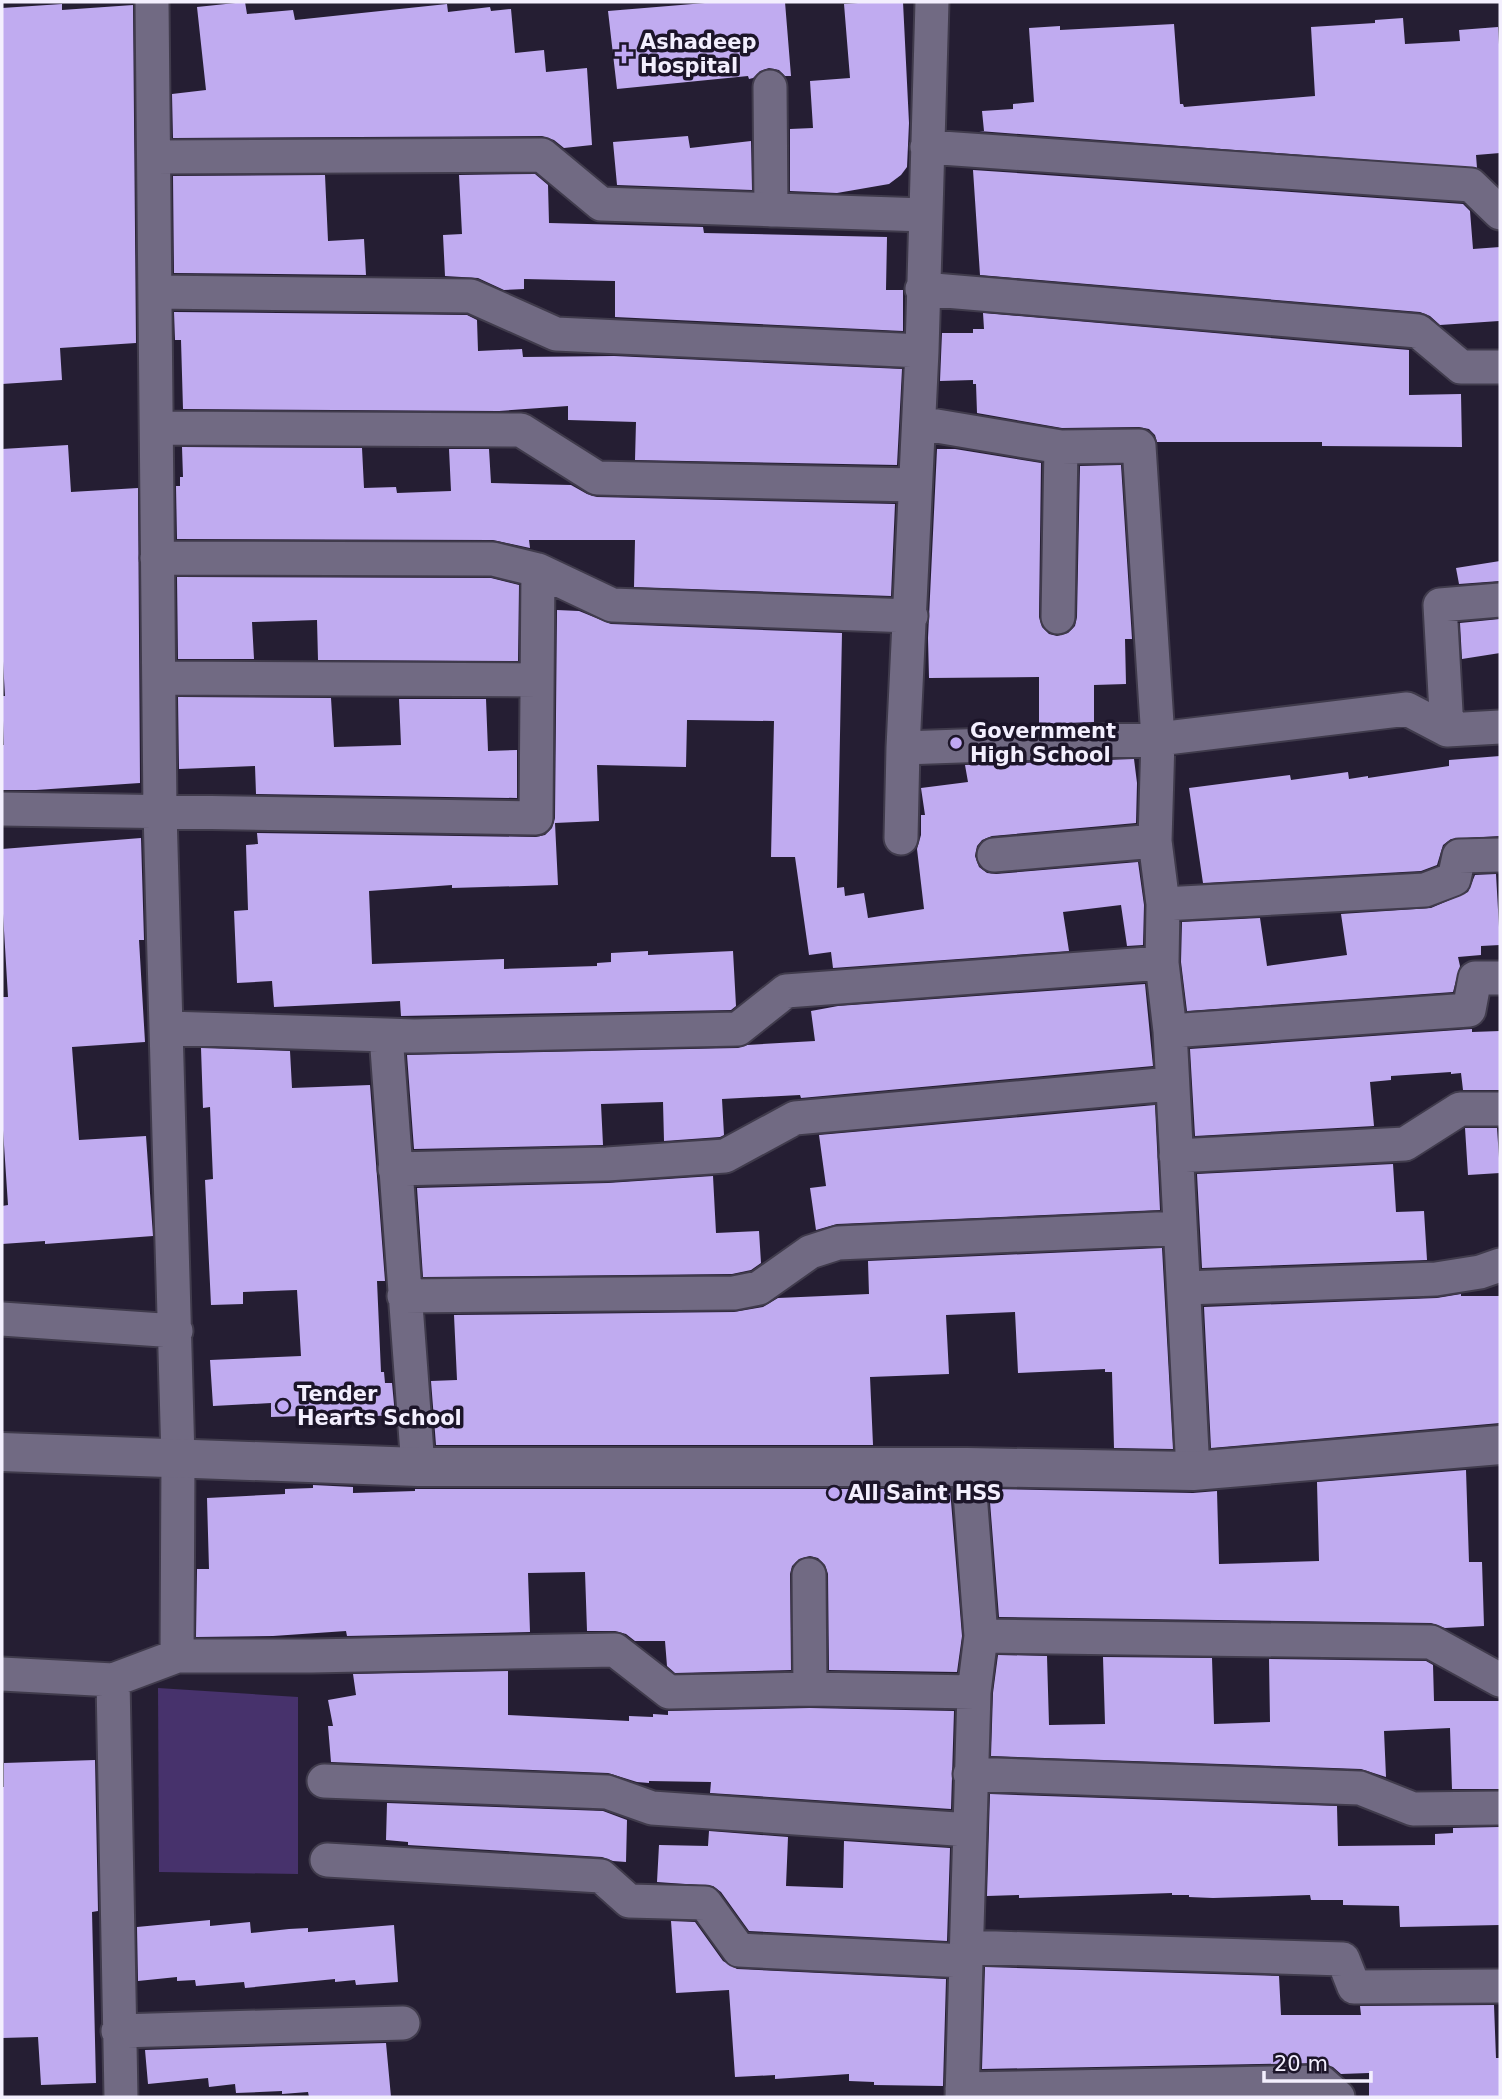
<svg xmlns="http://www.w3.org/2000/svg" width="1502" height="2099" viewBox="0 0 1502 2099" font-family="'DejaVu Sans',sans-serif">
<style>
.green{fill:#47326c}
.building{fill:#c0abf0}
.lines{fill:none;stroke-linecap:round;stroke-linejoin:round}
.minor-casing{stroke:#403b4c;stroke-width:37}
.tertiary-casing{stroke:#403b4c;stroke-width:42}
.minor{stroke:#716a83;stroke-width:33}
.tertiary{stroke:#716a83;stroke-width:38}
.poi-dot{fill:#c0a8f4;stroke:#1c1529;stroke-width:2.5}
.labels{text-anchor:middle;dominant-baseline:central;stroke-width:7;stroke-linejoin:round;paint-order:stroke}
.poi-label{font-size:21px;font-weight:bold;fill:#f3effe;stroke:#1c1529;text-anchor:start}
</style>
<rect width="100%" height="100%" fill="#251e33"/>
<path class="green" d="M158,1688l140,9v177l-139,-2z"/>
<path class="building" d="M245,2l2,12 46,-4 2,10 152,-16 1,8 42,-5 1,4 20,-2 4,44 29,-3 2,22 41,-4 5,77 -28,3 -10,-8 -12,-4 -369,2 -1,-44 34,-4 -9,-83z
M717,2h68l6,74h-6l-6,-6 -10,-2 -9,3 -7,7 -4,1 -1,-3 -131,13 -9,-78z
M872,2h31l6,121 -2,44 -6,8 -12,9 -52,9 -47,-2v-62l23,-1 -3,-47 40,-3 -6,-74z
M62,4v6l71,-5 3,338 -76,5 2,32 -60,4v-376z
M1403,18l2,26 55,-3 -1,-11 39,-3 2,35v91l-24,2 1,13 -498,-37h5l-2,-20 31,-2v-5l21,-2 -5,-74 31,-2v4l114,-6 6,80h3l1,3 131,-11 -4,-69 64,-4v-3z
M688,136l2,12 61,-7 1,49 -135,-5 -4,-43z
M973,170l490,34 7,7 3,38 27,-2 -1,74 -59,4 -10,-9 -10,-4 -440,-37z
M535,174l13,11 1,38 154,4 1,6 183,4 -1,53h17v41l-288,-14v-36l-91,-2v10l-20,1 -26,-12 -33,-2 -2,-41 19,-1 -3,-59z
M325,175l3,66 36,-2 2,36 -192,-2 -1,-97z
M174,312l293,3 10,5 1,31 44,-2 1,8 91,-1 288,13 -5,96 -262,-5 1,-38 -68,-2v-14l-69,5 -316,-2 -2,-69h-6z
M983,313l426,37v45l52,-1 1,53 -140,-1v-4h-165l-2,-7 -6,-6 -10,-2 -77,1 -85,-15 -1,-29h-3v-4l-33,1 2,-48h31v-4h11z
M68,445l3,47 67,-4 2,295 -104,7h-34v-45h2l-2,-49h3l-3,-52v-195z
M182,447l180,1 2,40 32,-1 1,6 54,-2 -2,-42h40l2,34 80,2 16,9 10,3 298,7 -4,92 -257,-9 1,-47h-106l1,8 -37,-8 -316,-1 -1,-53h4v-9h3z
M937,449h18l86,14 -2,154 3,10 7,7 8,2 11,-3 7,-7 2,-9 3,-151 41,-1 11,174h-7l1,45 -32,1v37l-55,2v-47l-110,1 -1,-40z
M1500,561v20l-41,3 -3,-16z
M177,577l314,1 28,7 -1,76 -200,-1 -1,-40 -65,2 2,37h-76z
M557,610l22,1 32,13 231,9 -5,255 7,-1 1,9 19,-3 4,25 56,-9 -7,-60 4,-14v-20h4l-4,-27 47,-6 -3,-17 169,-6 3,24 -1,40 -144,13 -10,4 -5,6 -2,10 4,11 8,6 9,1 142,-12 6,43 -1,40 -16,1 -6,-41 -58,7 6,39 -236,17 -2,-16 -22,3 -14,-98h-24l3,-136 -87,-1 -1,47 -89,-2 2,56 -44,2 3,62 -106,3v-3l-83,6 3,73 132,-5v10l93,-3v-3l14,-1v-9l37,-2v4l85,-4 3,55 -5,4 -330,6 -1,-15 -126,6 -2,-26 -35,2 -3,-72 14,-1 -2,-65 12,-1 -1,-11 279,4 9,-2 7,-7 3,-10z
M1500,619v34l-38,6 -2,-36z
M178,697l153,1 3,49 67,-2 -2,-46h87l2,52 29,-1v48l-261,-4 -1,-28 -76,3z
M1500,756v80l-49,3 -8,6 -6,20 -16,6 -218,12 -14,-95 101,-13 1,5 57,-8 1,7 19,-3v2l81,-12v-6z
M141,838l3,102h-5l6,102 -73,5 7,93 67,-4 7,100 -108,8v-3l-43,3v-38l6,-1 -6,-90v-118h6l-6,-100v-48z
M1496,874l4,71 -19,1v9l-23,2 2,9 -7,26 -266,19 -6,-49 1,-40 78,-4 7,48 80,-11 -6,-41 90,-6 37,-16 7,-17z
M1145,984l8,82 -352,32 -1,-3 -78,4 2,36 -4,2 -56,4 -1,-39 -62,2 2,41 -189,4 -7,-94 331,-7 9,-3 68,-4 -4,-30 27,-5z
M1472,1029v3l28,-1v59h-37l-2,-17 -10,1v-2l-60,4v4l-21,2 4,44 -179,10 -5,-87z
M201,1048l89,3 2,37 78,-3 15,196h-8l4,91h3l1,11h7l3,32 -93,5v-4l-31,1v-14l-58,3 -3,-46 91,-4 -4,-66 -54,2v12l-32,1 -6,-125 8,-1 -3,-72 -7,1z
M1155,1105l5,105 -323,14 -21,6 -6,-42 16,-2 -7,-51z
M1465,1128h32l3,45 -32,2z
M1393,1164l3,48 28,-1 3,49 -225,8 -5,-94z
M713,1176l3,57 43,-2 2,32 -10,7 -19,4 -309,3 -6,-89 191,-5z
M1162,1248l11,201 -59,-1 -2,-76h-7v-3l-87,4 -3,-61 -69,3 3,59 -79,3 3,68h-437l-5,-64 26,-1 -3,-65 280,-3 29,-5 15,-9 91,-4 -1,-33z
M1461,1294v2h39v127l-289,25 -7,-141 233,-9z
M1466,1470l3,92h13l2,64 -39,2 -14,-5 -432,-6 -10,-128 204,4 24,-2 2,73 100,-3 -2,-79z
M313,1485l40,2v6l62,-2v-2h535l12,147 -5,36 -128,-2 -1,-96 -3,-9 -7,-7 -8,-2 -11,3 -7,7 -2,8 1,96 -116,3 -8,-7 -2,-25h-30l-9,-7 -11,-3h-28l-2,-59 -57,1 2,59 -183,4 -1,-5 -73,5 -77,1 1,-68h12l-2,-71 78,-4v-5l28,-1z
M998,1655l49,1 2,69 56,-1 -2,-67 109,1 2,66 56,-2 -1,-63 157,2 7,4 1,36h66v88h-48l-2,-61 -66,3 2,46 -25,-8 -370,-13 2,-63z
M508,1671v44l121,6v-5l24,1v-3l15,1v-4l142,-3 144,3 -3,98 -241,-16 1,-11 -62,-1v2l-12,-1 -29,-9 -277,-11 -3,-36h5l-5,-26 28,-5 -3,-21z
M95,1760l3,151 -6,1 4,171 -55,2 -3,-48 -36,1v-251h2v-24z
M990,1794l347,12 1,40 97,-1v-11l18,-1v-5l46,-1 1,98 -100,2 -1,-21 -56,-1v-5h-32l-1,-5 -97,3 -24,-1v-2h-17v-2l-153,5v-3l-32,1z
M387,1803l216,8 24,9 -1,42 -13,-1 -11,-4 -194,-12v-3l-22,-2z
M709,1831l79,6 -2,49 57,2 1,-47 106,7 -3,93 -198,-10 -28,-39 -8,-6 -56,-4 2,-37 49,1z
M210,1920v6l40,-4 1,11 38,-4 19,-1v4l86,-7 4,57 -42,3 -1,-5 -20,2v-3l-90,9 -1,-6 -48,4 -1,-6 -18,1v-4l-39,4 -1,-54z
M671,1921l24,1 28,39 14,8 209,10 -3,107 -69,-1v-3l-25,-1v-7l-74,5v-4l-40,2 -6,-87 -53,3z
M985,1967l294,9 2,39h80l-1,-9 134,-1 2,53h4v39h-131v-24l-28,1 -8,-7 -12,-4 -339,6z
M386,2043l5,54h-82l-1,-5 -26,2v-3l-46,2 -1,-9 -26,3 -1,-9 -60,6 -3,-34z"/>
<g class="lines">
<g class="minor-casing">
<path id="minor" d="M152,2l8,810 18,647 -1,197
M770,87l1,123
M927,147l544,38 29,28
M154,157l388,-2 59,49 324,11
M922,289l496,42 43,36h39
M155,292l316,4 85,38 366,17
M919,423l142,24 78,-1 19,293 -3,102 8,63 -1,59 8,68 23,440
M157,428l364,2 76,48 317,7
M157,558l336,1 45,11 74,35 299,11
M1058,617l3,-170
M159,678l378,2
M1447,730l-7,-125 60,-5
M903,748l255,-9 249,-30 40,21 53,-3
M2,809l534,9 2,-248
M901,838l2,-90 19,-397 10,-349
M994,855l161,-14
M1163,904l262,-14 29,-11 5,-23 41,-1
M167,1028l219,7
M1170,1031l299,-21 6,-32h25
M1176,1156l229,-12 55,-35h40
M395,1169l212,-5 118,-8 70,-38 376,-34
M1185,1288l251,-9 44,-7 20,-7
M404,1296l330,-3 25,-5 51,-36 28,-9 341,-15
M2,1319l174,12
M418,1467l-32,-432 28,1 324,-7 48,-38 376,-28
M809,1575l1,114
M981,1636l450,6 69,38
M2,1674l111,6 64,-24h135l303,-6 54,42 141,-3 164,3
M113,1680l8,417
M970,1774l390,14 53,21 87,-1
M324,1781l283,11 45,16 318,22
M327,1860l274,16 28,25 76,2 34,47 226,11
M966,1947l377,12 11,28 146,-1
M118,2031l285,-8
M962,2089l359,-7 17,15
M962,2097l12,-405 7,-56 -13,-169"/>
</g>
<g class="tertiary-casing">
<path id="tertiary" d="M2,1452l416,15h550l225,4 307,-26"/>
</g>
<use href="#minor" class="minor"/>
<use href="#tertiary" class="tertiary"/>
</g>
<g class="poi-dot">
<path d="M620.5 43.5h7v7h7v7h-7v7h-7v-7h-7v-7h7z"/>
<circle cx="956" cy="743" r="7"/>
<circle cx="283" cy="1406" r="7"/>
<circle cx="834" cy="1493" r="7"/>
</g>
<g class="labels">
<g class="poi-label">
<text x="640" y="42">Ashadeep<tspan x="640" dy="24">Hospital</tspan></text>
<text x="970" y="731">Government<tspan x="970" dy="24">High School</tspan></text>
<text x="297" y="1394">Tender<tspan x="297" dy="24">Hearts School</tspan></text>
<text x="848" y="1493">All Saint HSS</text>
</g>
</g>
<rect width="1502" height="2099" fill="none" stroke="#f3effe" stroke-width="7"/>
<path d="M1264 2071v10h107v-10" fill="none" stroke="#f3effe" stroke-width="3.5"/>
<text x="1274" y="2071" font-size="21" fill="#f3effe" stroke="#1c1529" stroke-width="5" paint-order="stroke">20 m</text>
</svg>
